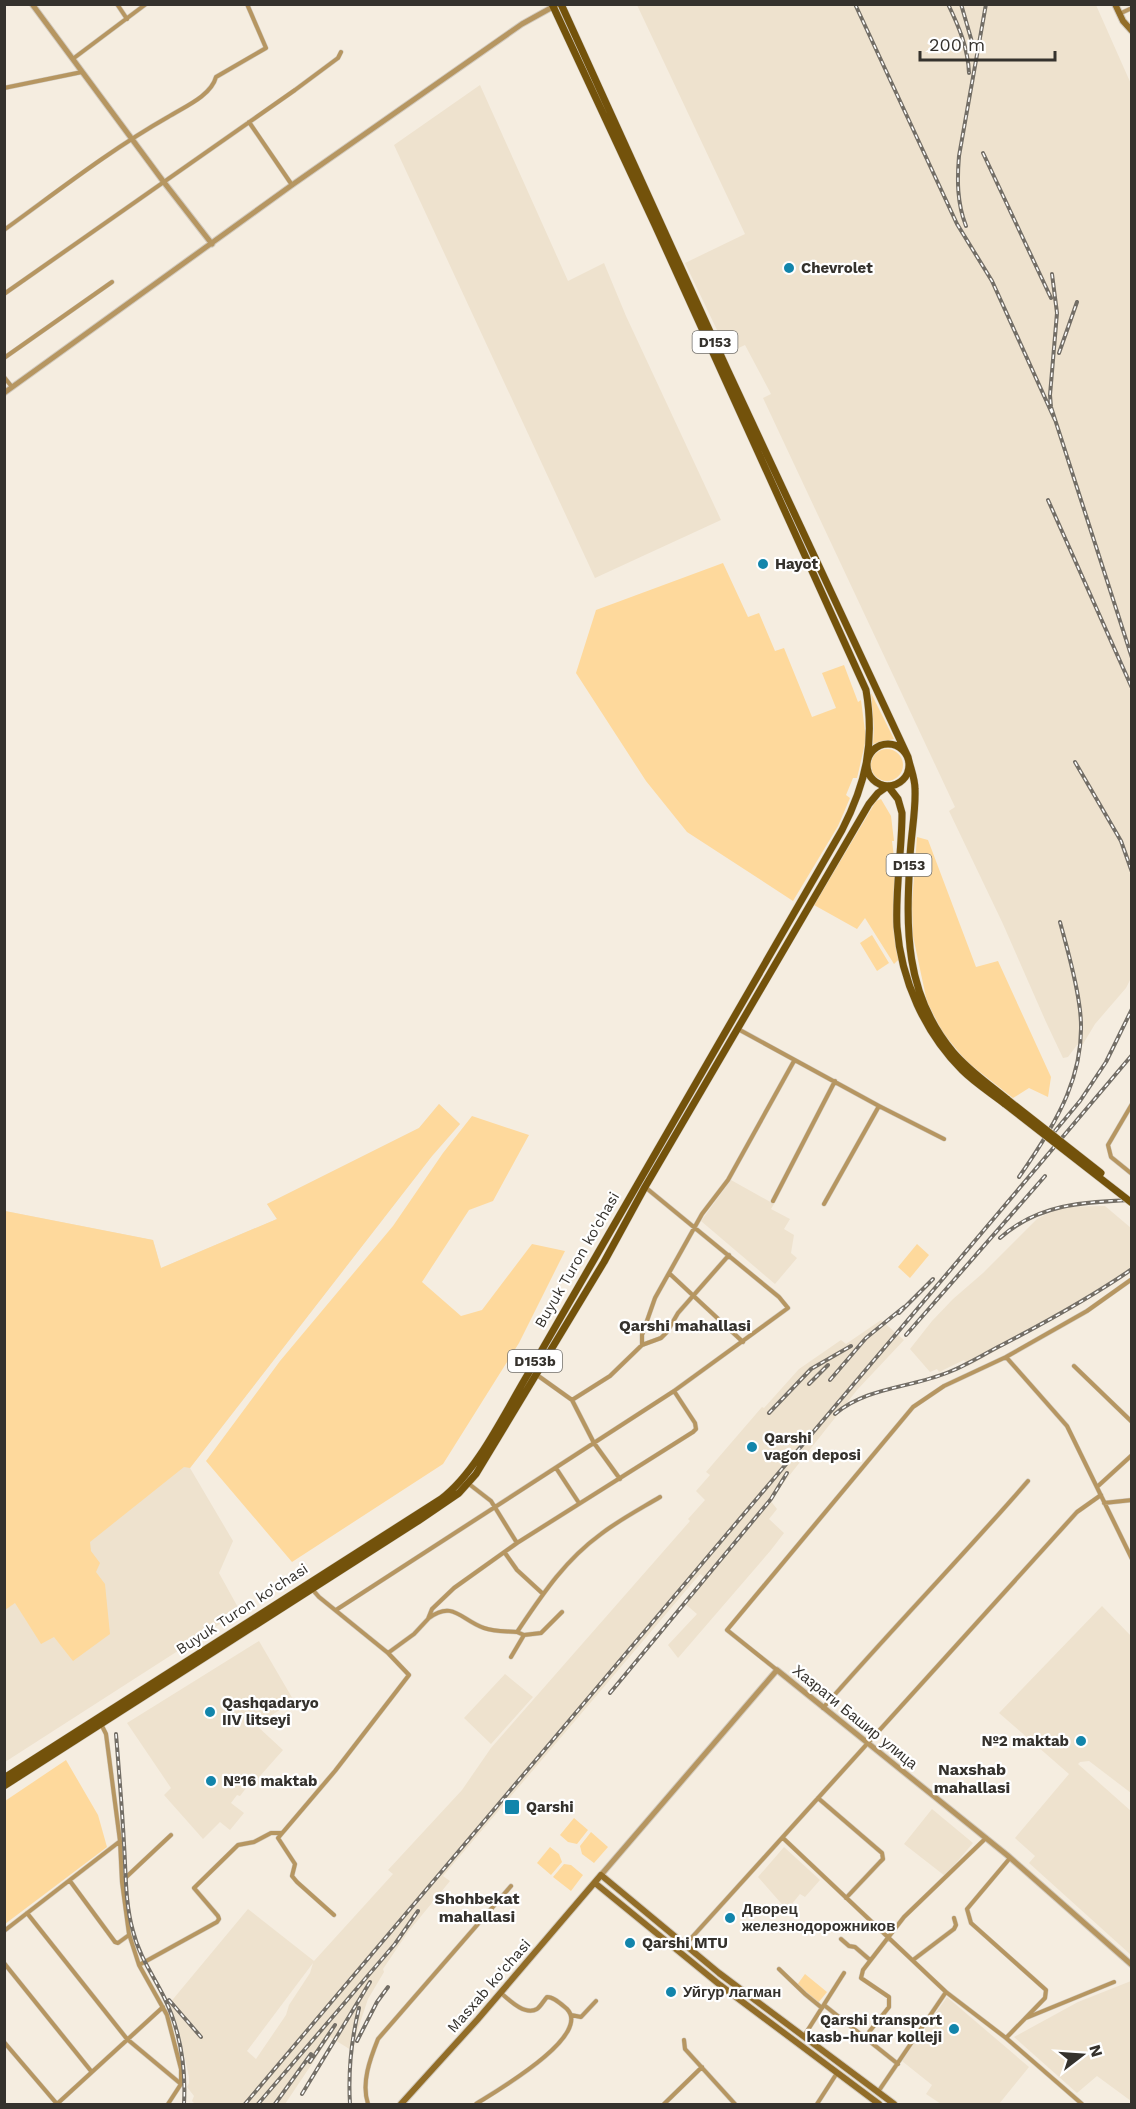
<svg xmlns="http://www.w3.org/2000/svg" width="1136" height="2109" viewBox="0 0 1136 2109" font-family="'Work Sans',sans-serif">
<style>
.built{fill:#eee2ce;fill-rule:evenodd}
.green{fill:#fed99c}
.lines{fill:none;stroke-linecap:round;stroke-linejoin:round}
.minor-casing{stroke:#d2cbc0;stroke-width:5}
.tertiary-casing{stroke:#d2cbc0;stroke-width:7}
.secondary-casing{stroke:#d2cbc0;stroke-width:8}
.primary-casing{stroke:#d2cbc0;stroke-width:8}
.minor{stroke:#b69661;stroke-width:4}
.tertiary{stroke:#b69661;stroke-width:5}
.secondary{stroke:#926d28;stroke-width:6}
.primary{stroke:#73520b;stroke-width:7}
.rail-casing{stroke:#736e66;stroke-width:4}
.rail{stroke:#fff;stroke-width:1.5;stroke-dasharray:4.5;stroke-linecap:butt}
.primary-bridge-casing{stroke:#d2cbc0;stroke-width:8;stroke-linecap:butt}
.primary-bridge{stroke:#73520b;stroke-width:7}
.poi-dot{fill:#1285ab;stroke:#fff;stroke-width:2}
.labels{text-anchor:middle;dominant-baseline:central;stroke-width:4.5;stroke-linejoin:round;paint-order:stroke}
.shield{fill:#fff;stroke:#72706c;stroke-width:1.5}
.shield-label{font-size:14px;font-weight:bold;fill:#35322d}
.poi-label{font-size:15px;font-weight:bold;fill:#35322d;stroke:#fff;text-anchor:start}
.street-label{font-size:15px;fill:#35322d;stroke:#fff}
.neighbourhood-label{font-size:16px;font-weight:bold;fill:#35322d;stroke:#fff}
</style>
<rect width="100%" height="100%" fill="#f5ede0"/>
<path class="built" d="M637,5h459l35,79v894l-5,10 -31,36 -12,20 -6,1 -9,12 -5,1 -17,-36 -43,-98 -54,-113 6,-4 -192,-409 8,-4 -26,-49 -17,8 -43,-90 60,-29z
M480,85l88,196 36,-18 22,53 95,204 -126,58 -201,-433z
M439,1104l21,20 -28,32 -242,312 43,73 -14,32 21,38 -235,151v-551l148,29 8,28 116,-49 -10,-15 152,-76z
M731,1180l43,24 -3,5 19,10 -6,10 10,6 -3,18 6,5 -22,26 -74,-63z
M1105,1206l26,22v43l-52,34 -111,61 -4,-6 -25,12 -2,-3 -7,3 -20,-23 22,-28 21,-22 30,-26 54,-54 23,-12z
M881,1320l23,20 -47,50 -87,110 7,9 -8,10 15,14 -13,17 -93,108 -10,-13 29,-31 -14,-12 21,-25 -4,-3 -257,302 7,5 -42,51 -25,37 1,3 -16,27 -17,51 -21,-13 -45,67h-90l-3,-3 2,-5 -7,-9 2,-4v-6l-11,-51 -9,-22 79,-95 66,52 79,-87 -5,-4 74,-80 29,-42 199,-227 -2,-2 17,-19 -9,-9 14,-16 -4,-3 56,-65 2,1 35,-39 42,-29 5,4zM313,1963l-3,10 -21,32 -3,10 -30,44 -9,-8z
M1102,1606l29,30v157l-42,-32 -9,1 -2,2 53,47v144l-102,-92 6,-7 -20,-18 54,-64 -70,-61z
M259,1641l35,60 -38,24 27,25 -30,34 -3,-1 -10,13 -3,-1 -6,8 13,10 -14,17 -10,-8 -17,17 -39,-44 7,-7 -44,-65z
M505,1674l28,23 -42,47 -27,-26z
M932,1809l41,34 -28,33 -41,-32z
M784,1847l36,33 -15,17 -5,-3 -13,16 -29,-33z
M1131,1981v120l-34,-25 -20,17 -63,-56 64,-35z
M947,1997l82,70 -30,37h-58l-15,-10 6,-9 -30,-24z"/>
<path class="green" d="M723,563l25,54 11,-4 16,38 9,-3 28,69 24,-9 -14,-35 22,-8 14,37 3,-2 5,39 -8,35 -1,4h-4l-7,17 4,3 -12,28 -45,75 -106,-69 -41,-51 -70,-108 20,-63z
M871,693l23,46 -21,5 1,-16z
M871 765a16 16 0 1 1 32 0a16 16 0 1 1-32 0Z
M881,799l10,17 3,25h-2l3,24 -2,60 6,34 -5,5 -29,-46 -8,11 -43,-24 62,-104z
M917,837l11,3 48,127 22,-6 53,116 -3,20 -19,-9 -16,10 -46,-36 -24,-29 -16,-31 -14,-66 -1,-32z
M872,935l17,28 -12,8 -17,-28z
M439,1104l21,20 -28,32 -242,312 -6,-1 -94,75 1,9 9,12 -4,9 9,12 5,50 -37,27 -19,-24 -13,7 -26,-41 -10,7v-399l148,29 8,28 116,-49 -10,-15 152,-76z
M472,1116l57,19 -36,66 -24,9 -47,72 39,34 21,-6 50,-66 33,7 -46,92 -76,121 -151,98 -86,-101 74,-100 113,-135 50,-73z
M917,1244l12,11 -19,23 -12,-11z
M66,1760l32,55 9,32 -102,77v-123z
M574,1818l14,12 -11,14 -9,-2 -8,-7z
M591,1832l17,15 -14,16 -12,-9 -2,-8z
M550,1847l9,7 3,8 -11,13 -14,-12z
M564,1864l7,1 12,10 -12,16 -18,-14z
M805,1974l22,18 -9,11 -21,-18z"/>
<g class="lines">
<g class="minor-casing">
<path id="minor" d="M117,4l10,15
M1119,14l13,-6
M74,58l72,-54
M4,88l78,-16
M249,122l43,63
M4,230c54,-39 106,-80 164,-113 16,-10 43,-21 48,-40l50,-29 -19,-44
M4,294l291,-204 43,-32 3,-6
M4,358l108,-76
M4,377l8,10
M738,1029l141,77 65,33
M1132,1104l-24,41 3,12 21,17
M773,1201l62,-120
M824,1204l55,-98
M670,1274l73,68
M642,1345v-10l13,-37 47,-84 26,-34 66,-119
M1006,1357l61,69 65,133
M1074,1366l58,56
M537,1375l35,25 22,43 26,36
M572,1400l38,-24 32,-31 19,-7 6,-6 11,-19 51,-58
M556,1468l23,35
M469,1484l22,17 26,42
M1097,1487l35,-32
M1104,1503l28,-3
M505,1553l12,17 25,23
M312,1589l7,8 69,56 21,22 -74,96 -57,67 17,26 -3,12 5,6 37,33
M336,1610l338,-219 114,-83 -9,-11 -134,-110
M429,1618c24,-18 32,2 55,10 11,4 22,3 33,4
M524,1635l17,-2 21,-21
M388,1653l26,-19 14,-15 4,-10 22,-21 63,-45 176,-111 3,-3 -1,-6 -21,-32
M511,1657l13,-22 -7,-3c25,-37 47,-71 84,-98 18,-14 39,-25 59,-37
M777,1670l-50,-40 186,-223 31,-21 62,-29 81,-46 45,-32
M823,1708c67,-77 138,-150 205,-227
M101,1724l5,10 14,107 2,41 7,52 10,31 28,50 14,54v15l-13,20
M818,1798l64,55 1,6 -3,3 -34,36
M783,1838l163,154 60,46 76,66
M70,1881l45,61 3,1 11,-8
M122,1881l49,-46
M27,1913l100,126 54,45
M4,1931l115,-89
M841,1939l8,7 6,1 15,13
M685,1945l392,-433 24,-17
M913,1960l41,-31 2,-4 -2,-7
M4,1963l87,108
M139,1965l78,-43 2,-3 -1,-3 -24,-28 44,-43 16,-3 17,-9h10
M779,1969l26,25 17,14
M824,2005l74,59
M571,2015l10,2 15,-16
M1026,2018l88,-36
M869,2032l20,-25v-10l-28,-19 2,-8 41,-53 82,-79
M804,2036l40,-63
M1006,2038l39,-40 1,-8 -75,-67 -4,-14 43,-51
M684,2040l1,9 50,55
M4,2042l53,62
M878,2092l68,-100
M57,2104l106,-97
M368,2104c-7,-21 2,-45 10,-65l133,-153
M476,2104c17,-11 117,-68 91,-95 -6,-5 -13,-12 -20,-12 -3,3 -6,9 -10,12 -12,7 -28,-9 -36,-16
M664,2104l38,-37
M817,2104l20,-31"/>
</g>
<g class="tertiary-casing">
<path id="tertiary" d="M32,4l131,177 49,63
M4,393l288,-208 230,-161 36,-20
M601,1875l176,-205 230,185 125,110"/>
</g>
<g class="secondary-casing">
<path id="secondary" d="M1115,4l8,17 9,10
M595,1883l125,102 159,119
M401,2104l77,-85 123,-144 118,98 175,131"/>
</g>
<g class="primary-casing">
<path id="primary" d="M561,4l166,365 181,388c2,10 7,21 7,32 1,22 -4,45 -5,68 -4,72 -6,136 43,195 16,19 37,33 55,48
M867 765a21 21 0 1 1 42 0a21 21 0 1 1-42 0Z
M4,1778l437,-279c36,-27 64,-87 87,-125l314,-544c24,-47 33,-87 24,-140l-211,-465 -103,-221
M4,1786l414,-265 41,-28 17,-19 128,-212 41,-75 224,-383 9,-11 10,-7 10,13 4,14c0,38 -7,77 -5,114 4,53 28,106 65,143 13,13 29,23 43,34"/>
</g>
<use href="#minor" class="minor"/>
<use href="#tertiary" class="tertiary"/>
<use href="#secondary" class="secondary"/>
<use href="#primary" class="primary"/>
<g class="rail-casing">
<path id="rail" d="M855,4l102,220 35,57 63,139
M948,4c11,23 20,44 21,69
M961,4l11,38
M983,153l68,145
M966,226c-9,-23 -9,-46 -7,-70l27,-152
M1052,274l5,39 -7,82 1,12 81,251
M1059,353l18,-51
M1048,500l84,188
M1075,762l46,79 11,31
M1055,1131l25,-30 26,-39 26,-53
M1019,1177c37,-53 71,-107 60,-174 -4,-28 -12,-55 -19,-81
M1000,1238c38,-34 83,-36 132,-38
M899,1313l34,-34
M906,1335l139,-159
M830,1380l36,-42 38,-31
M809,1384l19,-19
M769,1413l42,-44 40,-23
M835,1414c32,-27 76,-26 114,-42 18,-7 35,-18 53,-27 44,-23 88,-47 130,-76
M610,1693l161,-194 16,-26
M116,1734c3,37 6,73 8,110 2,29 1,59 9,87 6,25 20,44 31,66 16,33 22,71 20,107
M169,2000l32,37
M357,2041l20,-39 11,-15
M310,2062l25,-37
M302,2094l68,-112
M245,2104l887,-1049
M258,2104l137,-160 23,-33
M275,2104l36,-50
M350,2104c-2,-33 1,-63 9,-96"/>
</g>
<use href="#rail" class="rail"/>
<g class="primary-bridge-casing">
<path id="primary-bridge" d="M1008,1100l93,73
M1005,1104l127,99"/>
</g>
<use href="#primary-bridge" class="primary-bridge"/>
</g>
<g class="poi-dot">
<circle cx="789" cy="268" r="6"/>
<circle cx="763" cy="564" r="6"/>
<circle cx="752" cy="1447" r="6"/>
<circle cx="210" cy="1712" r="6"/>
<circle cx="1081" cy="1741" r="6"/>
<circle cx="211" cy="1781" r="6"/>
<rect x="504" y="1799" width="16" height="16" rx="3"/>
<circle cx="730" cy="1918" r="6"/>
<circle cx="630" cy="1943" r="6"/>
<circle cx="671" cy="1992" r="6"/>
<circle cx="954" cy="2029" r="6"/>
</g>
<g class="labels">
<g class="shield">
<rect x="692.5" y="331" width="45" height="22" rx="4.5"/>
<rect x="886.5" y="854" width="45" height="22" rx="4.5"/>
<rect x="508" y="1350" width="54" height="22" rx="4.5"/>
</g>
<g class="shield-label">
<text x="715" y="342">D153</text>
<text x="909" y="865">D153</text>
<text x="535" y="1361">D153b</text>
</g>
<g class="poi-label">
<text x="801" y="268">Chevrolet</text>
<text x="775" y="564">Hayot</text>
<text x="764" y="1438">Qarshi<tspan x="764" dy="17">vagon deposi</tspan></text>
<text x="222" y="1703">Qashqadaryo<tspan x="222" dy="17">IIV litseyi</tspan></text>
<text x="1069" y="1741" text-anchor="end">№2 maktab</text>
<text x="223" y="1781">№16 maktab</text>
<text x="526" y="1807">Qarshi</text>
<text x="742" y="1909">Дворец<tspan x="742" dy="17">железнодорожников</tspan></text>
<text x="642" y="1943">Qarshi MTU</text>
<text x="683" y="1992">Уйгур лагман</text>
<text x="942" y="2020" text-anchor="end">Qarshi transport<tspan x="942" dy="17">kasb-hunar kolleji</tspan></text>
</g>
<g class="street-label">
<text transform="translate(577 1260) rotate(-60)">Buyuk Turon ko'chasi</text>
<text transform="translate(242 1609) rotate(-33)">Buyuk Turon ko'chasi</text>
<text transform="translate(855 1717) rotate(39)">Хазрати Башир улица</text>
<text transform="translate(489 1986) rotate(-49)">Masxab ko'chasi</text>
</g>
<g class="neighbourhood-label">
<text x="685" y="1325">Qarshi mahallasi</text>
<text x="972" y="1769">Naxshab<tspan x="972" dy="18">mahallasi</tspan></text>
<text x="477" y="1898">Shohbekat<tspan x="477" dy="18">mahallasi</tspan></text>
</g>
</g>
<rect width="1136" height="2109" fill="none" stroke="#35322d" stroke-width="12"/>
<g transform="translate(1082 2055) rotate(73)" stroke="#ffffff" stroke-width="4.5" paint-order="stroke">
<path d="M0-4.5L10 22L0 15L-10 22Z" fill="#35322d"/>
<text y="-9" font-size="16" font-weight="bold" text-anchor="middle" fill="#35322d">N</text>
</g>
<path d="M920 51v9h135v-9" fill="none" stroke="#35322d" stroke-width="3"/>
<text x="929" y="51" font-size="18" fill="#35322d" stroke="#ffffff" stroke-width="4.5" paint-order="stroke">200 m</text>
</svg>
